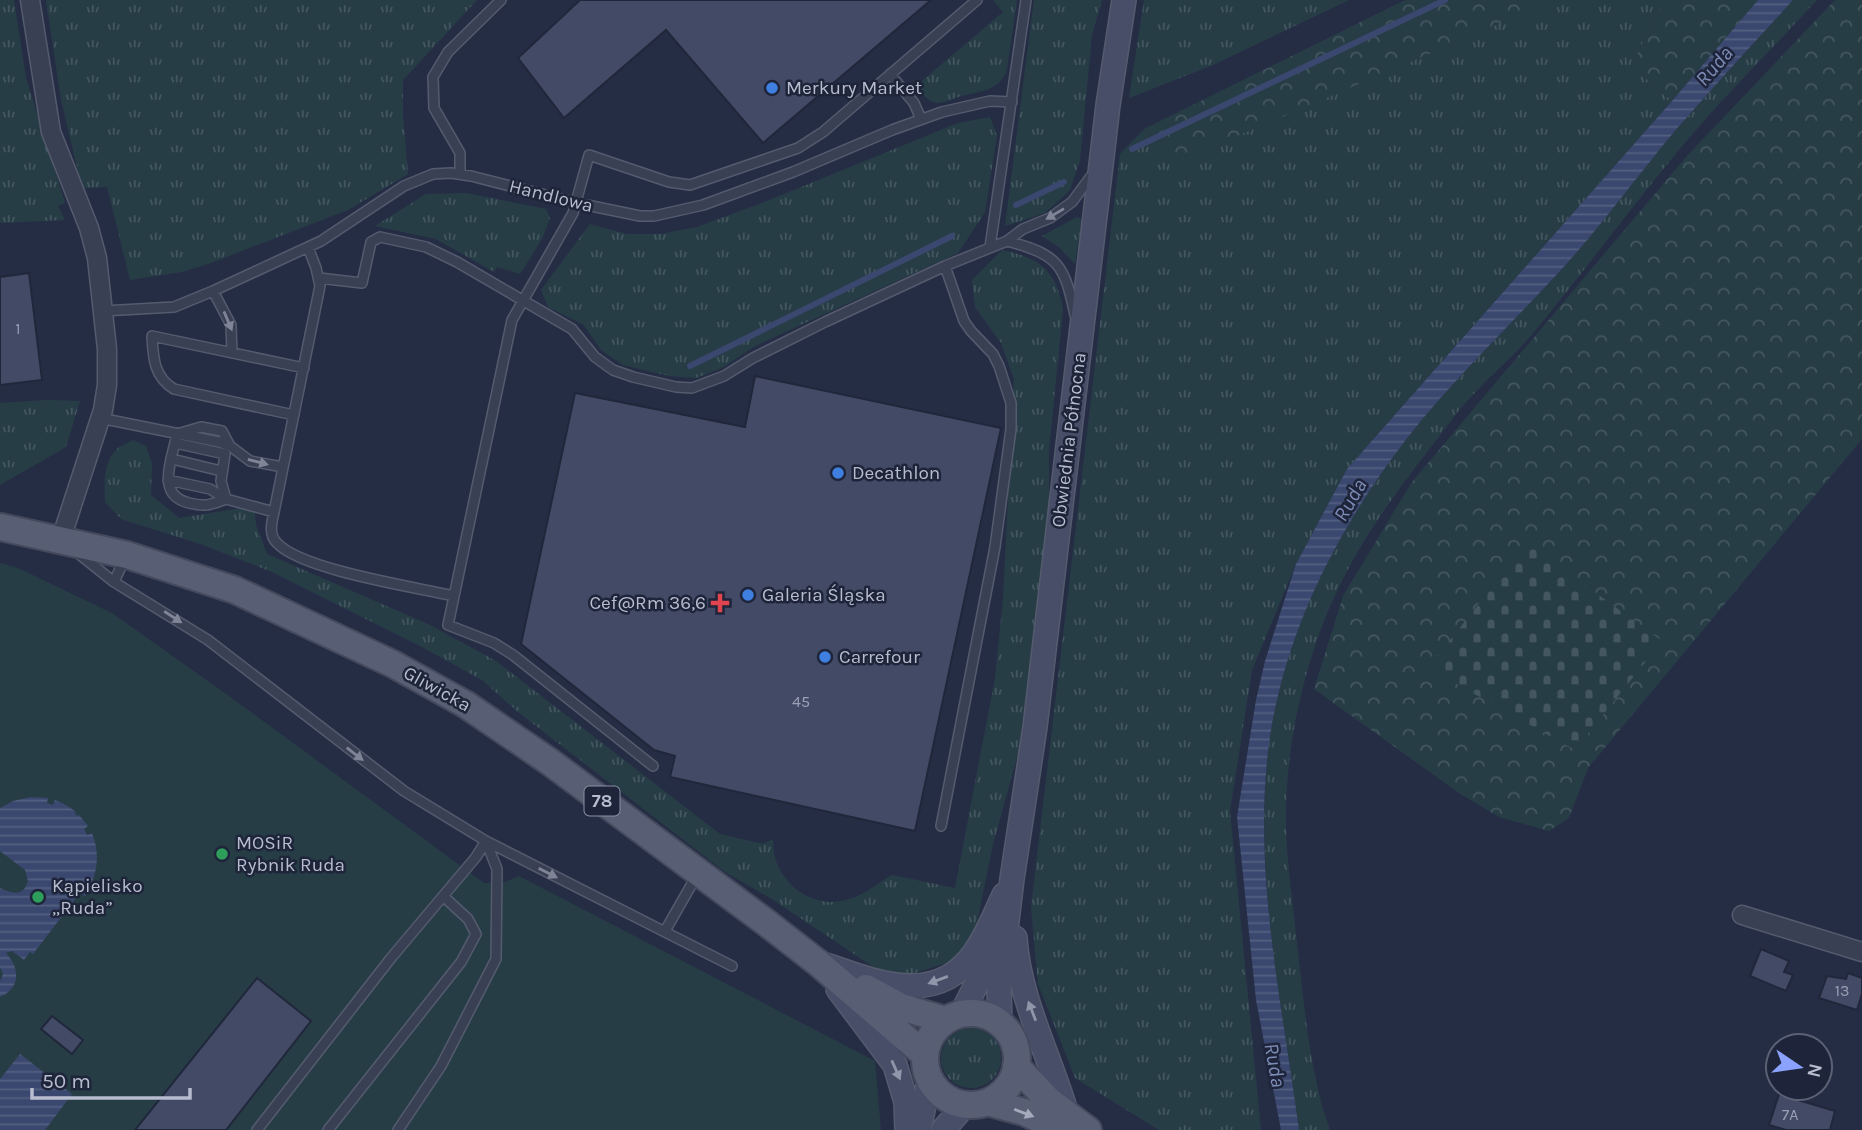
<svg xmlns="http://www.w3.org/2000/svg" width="1862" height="1130" viewBox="0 0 1862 1130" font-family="Karla,sans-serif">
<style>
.grass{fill:url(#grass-tufts)}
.forest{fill:url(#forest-crowns)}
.cemetery{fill:url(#cemetery-stones)}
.garden{fill:#273d46}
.water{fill:url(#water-rules)}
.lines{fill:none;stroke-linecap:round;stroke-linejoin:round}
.stream{stroke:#3a476e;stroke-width:6}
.building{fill:#424a65;stroke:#21273b;stroke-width:2}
.lane-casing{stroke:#555b6e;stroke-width:12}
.street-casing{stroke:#555b6e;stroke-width:21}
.secondary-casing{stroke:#555b6e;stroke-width:26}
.primary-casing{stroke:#44495d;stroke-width:30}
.lane{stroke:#3a4054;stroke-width:9}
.street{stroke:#3a4054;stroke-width:18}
.secondary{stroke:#484e67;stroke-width:23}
.primary{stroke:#585f74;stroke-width:26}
.oneway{fill:#7f8497}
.oneway2{fill:#9096aa}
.oneway3{fill:#a4a9bc}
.shop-dot{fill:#3f7fe0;stroke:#1e253a;stroke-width:2.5}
.health-dot{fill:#e0444e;stroke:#1e253a;stroke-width:2.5}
.leisure-dot{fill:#2e9e5b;stroke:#1e253a;stroke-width:2.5}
.labels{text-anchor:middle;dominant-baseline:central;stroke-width:5;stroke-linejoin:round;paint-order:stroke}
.number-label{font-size:16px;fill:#9aa0b4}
.shield{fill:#1e253a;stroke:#898fa2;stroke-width:2}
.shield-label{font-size:18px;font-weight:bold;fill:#b7bcce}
.poi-label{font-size:19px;fill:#b7bcce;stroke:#1e253a;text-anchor:start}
.street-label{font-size:19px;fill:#b7bcce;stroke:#1e253a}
.water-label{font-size:21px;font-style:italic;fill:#7d8cb6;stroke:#1e253a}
</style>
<defs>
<pattern id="grass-tufts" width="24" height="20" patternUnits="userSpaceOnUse" patternTransform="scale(1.75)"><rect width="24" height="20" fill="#273d46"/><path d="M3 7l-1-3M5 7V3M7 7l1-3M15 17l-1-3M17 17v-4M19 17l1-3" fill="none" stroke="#445760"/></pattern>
<pattern id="forest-crowns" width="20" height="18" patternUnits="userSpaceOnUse" patternTransform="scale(1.75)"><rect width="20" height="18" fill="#273d46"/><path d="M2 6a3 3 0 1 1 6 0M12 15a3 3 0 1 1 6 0" fill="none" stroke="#445760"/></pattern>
<pattern id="cemetery-stones" width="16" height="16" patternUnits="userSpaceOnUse" patternTransform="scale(1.75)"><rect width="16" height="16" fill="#273d46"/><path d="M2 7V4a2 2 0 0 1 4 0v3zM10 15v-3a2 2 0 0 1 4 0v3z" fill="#445760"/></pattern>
<pattern id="water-rules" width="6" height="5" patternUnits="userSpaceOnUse" patternTransform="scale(1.75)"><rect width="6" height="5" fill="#3a476e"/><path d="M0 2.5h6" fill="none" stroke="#546082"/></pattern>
</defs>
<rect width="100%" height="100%" fill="#252d45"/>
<path class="grass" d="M0,0h14l12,78 39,125 -7,3 7,14 -65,3z
M46,0h431l-74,80v35l5,59 -60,36 -137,53 -29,9 -52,8 -23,-93 -25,1 -21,-88z
M993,0h24l-10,69c-7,23 -29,22 -49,28 -6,2 -14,6 -21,6 -9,-1 -16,-11 -21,-17l87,-74z
M1034,0h68l-10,35 -12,125 -10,30 -25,23 -40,13z
M1144,0h205l-136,65 -84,33z
M1555,0h103l2,8 -29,58 41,35 -325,368 -51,95 -44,106 -22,141 31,319h-102l-84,-52 -37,-94 -7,-77 89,-753 24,-25 30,33z
M1793,0h24c-44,48 -92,95 -134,145 -51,61 -98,125 -148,186 -26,31 -58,55 -82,87 -38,50 -79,100 -108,157 -36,68 -58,159 -59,235 -1,42 6,84 10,125 8,65 12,133 34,195h-31c-18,-125 -47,-267 -29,-393 15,-100 61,-194 120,-276 52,-73 120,-134 180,-201 36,-41 68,-86 104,-128 39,-45 79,-88 119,-132z
M990,117l7,19 -12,76 -27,41 -203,93 -33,22 -26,10 -27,-2 -46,-11 -22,-15 -17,-25 -36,-18 -7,-17 49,-66 36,10h35l36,-7 65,-24 196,-80z
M466,193l80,16 4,9 -8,21 -22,35 -23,-7 -3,5 -58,-33 -61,-13 51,-32z
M1077,217l5,3 -7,44 -15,-16 -18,-12z
M1002,250c38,8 54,20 61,59l-14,141v69l-31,235 -25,90 -19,93 -22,24 -43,14 -31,-5 -106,-71 -47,-27 -207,-160 -36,-32 -62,-34 -148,-74 -69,-27 -82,-26 -16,-17c-1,-17 -2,-41 13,-54 4,-3 11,-5 15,-8l13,6 6,18 -1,31 28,23 75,-12 2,19 11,29 161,70 68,37 224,173 43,10 10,-5c-2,40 38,73 76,60 15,-4 29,-16 43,-24l63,13 40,-210 8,-79 11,-220 -13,-36 -26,-36 -3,-27z
M47,400l33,1 -14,46 -66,38v-82z
M941 1058a30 30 0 1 1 60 0a30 30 0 1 1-60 0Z"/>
<path class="forest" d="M1405,0h150l-381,163 -30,-34z
M1658,0h100l-86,101 -41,-35 29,-58z
M1835,0h27v439l-274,329 -19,50 -20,13 -50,-14 -40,-24 -145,-104 29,-93 69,-114 274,-325z"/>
<path class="cemetery" d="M1527,543l135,98 -87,109 -147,-82z"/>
<path class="garden" d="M0,563l18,5 94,45 117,83 255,187 21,-1 14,-6 356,185 6,69h-881z"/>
<path class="water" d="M1758,0h35c-40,44 -80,87 -119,132 -35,42 -68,87 -104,128 -60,67 -128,128 -180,201 -59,82 -105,176 -120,276 -19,128 12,266 29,393h-18l-25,-130 -19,-183 19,-117 9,-39 31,-97 51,-95 325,-368z
M31,797l17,1 -1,5 6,2 2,-5c8,3 15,7 21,12l-1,1 2,3 2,-1 9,11 -4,3 3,6 5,-2c9,22 5,43 -7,63l-7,-4 -2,6 -43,56 -3,-2 -6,8 -12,-9 -6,2c14,15 15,35 -6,44v-16l3,-7 -3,-7v-79c11,5 23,10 28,-7l-3,-11 -25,-19v-43l13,-7z
M20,1054l52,40 -27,36h-45v-51z"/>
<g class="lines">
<path class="stream" d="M1132,149l313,-149
M1016,205l48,-23
M690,366l262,-130"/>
</g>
<path class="building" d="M580,0h351l-168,143 -97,-113 -102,88 -46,-60z
M29,273l13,107 -42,5v-108z
M755,376l246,52 -86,403 -245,-54 5,-21 -21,-6 -133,-106 54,-251 170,34z
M1761,949l28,12 -5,11 9,3 -7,16 -36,-15z
M1848,973l14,5v16l-5,16 -38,-12 8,-22 19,3z
M257,978l54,43 -85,109h-91z
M52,1016l31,24 -11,14 -31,-25z
M1781,1088l17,3 -3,8 40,12 -5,19h-44l-17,-5z"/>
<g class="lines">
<g class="lane-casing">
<path id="lane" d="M890,74l24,29 7,16
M460,174v-21l-26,-45 -1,-31 15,-25 53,-52
M1007,241c52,14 57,23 68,74
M308,247l8,21 4,18 -46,226c-2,10 -6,22 3,31 25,27 138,44 177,53
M990,247l36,-247
M319,278l43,5 9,-41 9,-5 46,10 31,15 115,67 23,28 18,13 20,7 43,10 16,1 32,-12 29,-18 72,-36 120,-56 62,-25 16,-12 27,-11 22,-16 23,-31
M213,291l18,34 1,28
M103,311l71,-4 39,-16 108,-50 83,-55 29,-12 18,-1 20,3 106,27 63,13h14l49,-11 90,-33 99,-42 50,-18 48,-11 22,1
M294,415l-120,-26c-20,-12 -21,-31 -22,-53l152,32
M100,418l119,24 11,4 20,15 33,6
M175,443l50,11 -4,27 5,18c-16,6 -20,8 -37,4 -34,-8 -17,-44 -12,-69l24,-7 21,4 8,15
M172,459l49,12
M168,480l42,9 16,10 48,13
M79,554l35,28 94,58 196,151 82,50 246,125
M114,582l11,-24
M653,766l-140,-111 -19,-12 -46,-18 64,-305 61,-107 16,-58 80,27 21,3 108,-37 25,-16 154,-132
M941,826l54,-279 16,-118v-26l-12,-37 -6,-12 -22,-23 -7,-10 -19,-55
M665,931l32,-56
M257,1130l134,-172 85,-101 10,-16 11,28 -1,90 -55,107 -43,64
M328,1130l133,-168 15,-28 -8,-15 -25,-23"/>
</g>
<g class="street-casing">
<path id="street" d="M30,0l21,132 38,96 8,30 10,91v36l-4,25 -42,129
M1742,915l120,37"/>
</g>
<g class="secondary-casing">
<path id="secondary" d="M1015,938c4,61 35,118 52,177
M823,964c50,17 113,45 152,-12 12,-17 20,-38 29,-57
M838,989l57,76 11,37 1,28
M962,1013l16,-32 13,-39
M1000,1023l-1,-35 13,-109 23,-152 73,-622 16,-105
M919,1130l10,-50
M943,1130l22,-25"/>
</g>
<g class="primary-casing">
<path id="primary" d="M0,527l127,28 108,35 158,74 72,40 85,58 218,162 49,38 107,92
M866,988l35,19 44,13
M925 1059a46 46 0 1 1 92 0a46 46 0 1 1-92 0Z
M1016,1066l33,35 39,29
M987,1102l37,10 39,18"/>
</g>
<use href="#lane" class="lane"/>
<use href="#street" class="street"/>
<use href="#secondary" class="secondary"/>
<use href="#primary" class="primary"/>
</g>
<defs><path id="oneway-solid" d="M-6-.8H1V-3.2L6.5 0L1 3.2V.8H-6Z" transform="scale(1.75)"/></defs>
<g class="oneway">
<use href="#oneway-solid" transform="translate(1055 214) rotate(149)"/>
<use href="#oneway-solid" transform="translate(228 321) rotate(67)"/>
<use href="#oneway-solid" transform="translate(258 462) rotate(15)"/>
<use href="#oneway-solid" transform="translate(173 617) rotate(33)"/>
<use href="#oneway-solid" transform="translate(355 754) rotate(38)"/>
<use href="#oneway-solid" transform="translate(548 873) rotate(27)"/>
</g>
<g class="oneway2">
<use href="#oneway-solid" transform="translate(938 980) rotate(160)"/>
<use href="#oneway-solid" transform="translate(1032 1011) rotate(-111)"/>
<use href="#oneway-solid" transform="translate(896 1070) rotate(66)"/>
</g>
<use class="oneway3" href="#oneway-solid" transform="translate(1024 1113) rotate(21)"/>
<g class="shop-dot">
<circle cx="772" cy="88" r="7"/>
<circle cx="838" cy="473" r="7"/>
<circle cx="748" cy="595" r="7"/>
<circle cx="825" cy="657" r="7"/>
</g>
<path class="health-dot" d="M716.5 592.5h7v7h7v7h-7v7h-7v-7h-7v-7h7z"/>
<g class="leisure-dot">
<circle cx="222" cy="854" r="7"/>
<circle cx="38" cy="897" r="7"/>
</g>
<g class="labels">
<g class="number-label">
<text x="18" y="328">1</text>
<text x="801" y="701">45</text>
<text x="1842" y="990">13</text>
<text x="1790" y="1114">7A</text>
</g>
<rect class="shield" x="584.5" y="786.5" width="35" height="29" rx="5"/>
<g class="shield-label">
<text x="602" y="801">78</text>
</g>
<g class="poi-label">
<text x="786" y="88">Merkury Market</text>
<text x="852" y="473">Decathlon</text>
<text x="762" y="595">Galeria Śląska</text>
<text x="706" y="603" text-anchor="end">Cef@Rm 36,6</text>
<text x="839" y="657">Carrefour</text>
<text x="236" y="843">MOSiR<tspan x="236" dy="22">Rybnik Ruda</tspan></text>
<text x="52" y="886">Kąpielisko<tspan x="52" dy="22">„Ruda”</tspan></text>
</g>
<g class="street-label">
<text transform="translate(551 196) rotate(14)">Handlowa</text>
<text transform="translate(1069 440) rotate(-83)">Obwiednia Północna</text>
<text transform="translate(437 689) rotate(29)">Gliwicka</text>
</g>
<g class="water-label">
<text transform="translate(1714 66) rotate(-49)">Ruda</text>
<text transform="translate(1350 500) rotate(-60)">Ruda</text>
<text transform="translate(1275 1065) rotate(80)">Ruda</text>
</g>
</g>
<g transform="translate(1799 1067) rotate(103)"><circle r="33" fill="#1e253a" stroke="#5b6175" stroke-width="2"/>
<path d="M0-5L12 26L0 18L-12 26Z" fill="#8ba3ff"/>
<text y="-10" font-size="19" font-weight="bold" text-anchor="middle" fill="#b7bcce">N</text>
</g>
<path d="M32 1088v10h158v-10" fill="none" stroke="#b7bcce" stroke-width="3.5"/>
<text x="42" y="1088" font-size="21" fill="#b7bcce" stroke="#1e253a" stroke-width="5" paint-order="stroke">50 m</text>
</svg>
